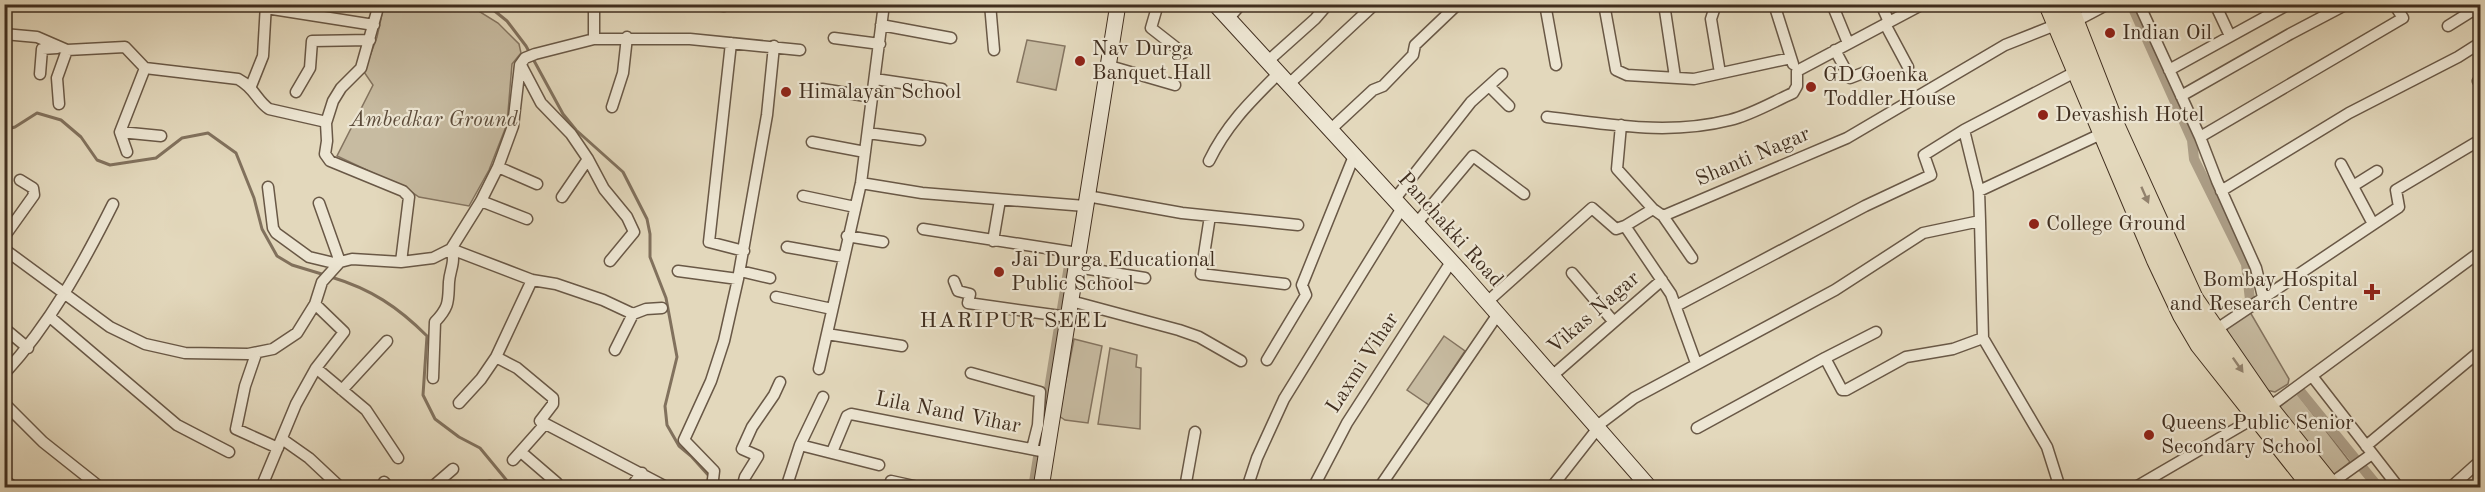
<svg xmlns="http://www.w3.org/2000/svg" width="2485" height="492" viewBox="0 0 2485 492" font-family="'Old Standard TT',serif">
<style>
.green{fill:#c7bba1;stroke:#847460;stroke-width:1.5}
.lines{fill:none;stroke-linecap:round;stroke-linejoin:round}
.stream{stroke:#81715d;stroke-width:3}
.canal{stroke:#ac9e87;stroke-width:10}
.street-casing{stroke:#695846;stroke-width:13}
.secondary-casing{stroke:#402e1f;stroke-width:17}
.highway-casing{stroke:#402e1f;stroke-width:22}
.street{stroke:#ede6d3;stroke-width:10}
.secondary{stroke:#ede6d3;stroke-width:15}
.highway{stroke:#e3d8bc;stroke-width:20}
.oneway{fill:#92836e}
.poi-dot{fill:#8f2418;stroke:#ede6d3;stroke-width:2}
.labels{text-anchor:middle;dominant-baseline:central;stroke-width:4.5;stroke-linejoin:round;paint-order:stroke}
.poi-label{font-size:21px;fill:#402e1f;stroke:#ede6d3;text-anchor:start}
.park-label{font-size:21px;font-style:italic;fill:#5b4a39;stroke:#ede6d3}
.street-label{font-size:21px;fill:#402e1f;stroke:#ede6d3}
.neighbourhood-label{font-size:22px;letter-spacing:1.5px;fill:#402e1f;stroke:#ede6d3}
</style>
<rect width="100%" height="100%" fill="#e3d8bc"/>
<filter id="stains"><feTurbulence type="fractalNoise" baseFrequency=".00333" numOctaves="4"/><feColorMatrix values="0 0 0 0 .2 0 0 0 0 .09 0 0 0 0 .02 0 0 0 .5 -.17"/></filter>
<radialGradient id="worn" r=".72"><stop offset=".6" stop-color="#630" stop-opacity="0"/><stop offset="1" stop-color="#630" stop-opacity=".3"/></radialGradient>
<path class="green" d="M384,5h85l29,18 21,21 2,9 -9,11 -5,60 -18,46 -20,36 -50,-9 -12,-8 -70,-33 36,-71 -9,-13 13,-35z
M1027,40l38,6 -9,44 -39,-8z
M2250,312l39,67 -1,5 -13,8 -9,-2 -40,-58 2,-4z
M1444,336l21,15 -36,54 -22,-15z
M1074,339l28,7 -14,77 -23,-3 -6,-4z
M1110,348l27,7 -1,12 5,1 -1,61 -42,-5z
M2297,393l53,69 -18,14 -55,-67z"/>
<g class="lines">
<path class="stream" d="M486,4l21,17 19,25 37,68 13,16 47,42 24,47 3,15v23l16,41 11,59 -12,49 2,19 12,21 12,10 18,20 -3,12
M4,130l11,-3 22,-14 24,7 20,17 16,23 13,5 46,-7 26,-20 26,-5 28,20 18,45 8,31 15,27 15,9 33,10
M331,277c40,12 67,30 96,59l-4,59 12,24 24,18 21,11 33,40"/>
<path class="canal" d="M2131,4l61,136 2,19 52,105 4,36
M2300,391l79,97
M1033,488l37,-229"/>
<g class="street-casing">
<path id="street" d="M711,4l13,2
M990,4l4,46
M1158,4l-7,24 32,25
M1545,4l11,61
M1604,4l12,66 11,5 67,4 97,-21
M1664,4l11,73
M1716,4l-5,15 9,54
M1774,4l19,60
M1832,4l16,39
M1881,4l8,18
M2139,4l61,133 17,44 39,87 7,29
M2215,4l15,32
M266,8l108,17
M1229,18l12,-14
M2074,22l34,-18
M1885,24l23,43
M881,25l70,13
M2448,26l32,-20
M4,34l33,3 30,13 58,-3 20,21 93,11c17,9 18,21 31,30l53,12 4,2 1,18 -2,13 5,7 73,30 6,6 -8,65
M834,38l46,6
M594,39v-35
M731,43l-22,199 35,9
M1835,50l15,28 18,-7
M1268,61l47,-42 13,-15
M521,65l20,38 30,31 17,25 16,30 23,28 7,15 -24,29
M1106,65l69,20
M2169,70l120,-66
M40,74l2,-25 15,-1
M875,79l67,10
M2478,81l2,-1
M1289,84l86,-80
M251,86l12,-30 3,-52
M1489,86l20,20
M822,89l50,8
M296,92l14,-24 2,-27 58,-1
M2181,96l109,-62 57,-30
M59,104l-2,-26 10,-28
M612,107l11,-34 4,-36
M1547,117c62,7 120,19 183,3 21,-5 43,-18 63,-27l4,-7v-15l126,-67
M326,123l7,-22 8,-13 20,-20 18,-64
M1621,125l-4,44 36,40
M1330,130l43,-40 10,-4 30,-31 2,-10 43,-41
M1964,130l113,-59
M120,132l41,4
M868,133l52,7
M2200,137l203,-119 -9,-14
M812,142l53,10
M127,152l-7,-20 25,-64
M1209,161c18,-37 41,-59 70,-88
M2341,164l32,60
M498,167l39,17
M861,183l61,10 163,13
M2353,186l24,-15
M268,187l5,41 3,5 33,24 29,7
M2221,191l128,-78 109,-56 22,-14
M803,196l52,11
M1087,196l95,17 116,12
M562,197l26,-38
M1394,200l77,-98 31,-28
M481,201l46,18
M319,203l21,59
M1210,216l-9,58 84,10
M1663,216l29,42
M1980,221l3,117 64,109 13,41
M1416,224l57,-68 51,38
M1625,226l46,68 25,69
M923,229l155,24
M847,236l36,6
M4,237l30,-42 -1,-7 -13,-8
M993,241l7,-41
M787,247l56,10
M4,249l106,78 35,17 40,9 63,1 25,-5 24,-16 18,-29 7,-22 18,-20 12,-3 49,3 32,-4 18,-9 30,-48 17,-34 15,-41 7,-61 5,-7 10,-4 59,-15h96l110,11
M451,249l81,31 24,4 47,16 30,14 13,-5 16,-1
M1076,267l69,11
M678,271l60,8
M740,271l30,7
M1572,273l41,48
M954,281l4,10 12,3 -2,9 100,14
M776,297l56,12
M1071,301l108,29 20,7 42,24
M1487,302l105,-94 24,21 9,-3 28,-17 10,7 184,-78 158,-93 53,-21
M1676,306l189,-100 66,-31 -7,-20 40,-25 15,61
M50,317l127,108 52,27
M4,328l24,20
M2214,331l185,-124 -3,-17 84,-50
M827,334l75,12
M615,350l18,-36
M256,354l-11,32 -9,43 42,19
M496,357l21,11 36,30v6l-13,17 128,67
M1825,358l51,-26
M1267,360l39,-65 -4,-10 52,-129
M316,368l50,42 32,48
M819,369l42,-186 23,-179
M971,373l69,19 -2,33 -6,24
M4,374c46,-50 79,-110 109,-170
M1552,376l110,-96
M2312,376l87,112
M433,378l2,-56c15,-16 13,-21 14,-40 1,-13 7,-20 2,-33
M342,390l45,-49
M4,403l39,39 58,46
M459,403l22,-24 15,-22 36,-77
M2268,408l212,-156
M1597,426l37,-28 201,-108 88,-57 57,-12 -1,-30 124,-58
M1697,428l128,-70 17,32h4l60,-33 47,-8 30,-11
M282,439l27,19 32,30
M800,445l79,20
M2366,446l114,-95
M521,452l36,31
M832,452l15,-36 4,-2 195,38
M513,460l32,-36
M4,480l11,8
M891,481l32,7
M384,482l5,6
M2330,484l42,-30
M261,488l35,-84 20,-36 28,-36 -29,-28
M431,488l22,-19
M489,488l1,-2
M630,488l12,-15
M712,488l2,-17 -30,-31 27,-59 13,-40 14,-62 29,-164 7,-69
M742,488l3,-11 13,-21 -16,-7 10,-22 22,-32 6,-13
M786,488l14,-43 23,-48
M1185,488l10,-56
M1247,488l10,-30 27,-59 118,-191
M1313,488l34,-65 104,-161
M1379,488l119,-174
M1551,488l47,-60
M2134,488l122,-71
M2450,488l30,-27"/>
</g>
<g class="secondary-casing">
<path id="secondary" d="M1215,4l246,268 189,216
M1041,488l77,-484"/>
</g>
<g class="highway-casing">
<path id="highway" d="M2049,4l108,256 26,55 17,29 114,144
M2067,4l48,123 78,172 75,109 64,80"/>
</g>
<use href="#street" class="street"/>
<use href="#secondary" class="secondary"/>
<use href="#highway" class="highway"/>
</g>
<defs><path id="oneway-solid" d="M-6-.8H1V-3.2L6.5 0L1 3.2V.8H-6Z" transform="scale(1.5)"/></defs>
<g class="oneway">
<use href="#oneway-solid" transform="translate(2145 195) rotate(66)"/>
<use href="#oneway-solid" transform="translate(2238 365) rotate(55)"/>
</g>
<g class="poi-dot">
<circle cx="2110" cy="33" r="6"/>
<circle cx="1080" cy="61" r="6"/>
<circle cx="1811" cy="87" r="6"/>
<circle cx="786" cy="92" r="6"/>
<circle cx="2043" cy="115" r="6"/>
<circle cx="2034" cy="224" r="6"/>
<circle cx="999" cy="272" r="6"/>
<path d="M2369 283h6v6h6v6h-6v6h-6v-6h-6v-6h6z"/>
<circle cx="2149" cy="435" r="6"/>
</g>
<g class="labels">
<g class="poi-label">
<text x="2122" y="33">Indian Oil</text>
<text x="1092" y="49">Nav Durga<tspan x="1092" dy="24">Banquet Hall</tspan></text>
<text x="1823" y="75">GD Goenka<tspan x="1823" dy="24">Toddler House</tspan></text>
<text x="798" y="92">Himalayan School</text>
<text x="2055" y="115">Devashish Hotel</text>
<text x="2046" y="224">College Ground</text>
<text x="1011" y="260">Jai Durga Educational<tspan x="1011" dy="24">Public School</tspan></text>
<text x="2358" y="280" text-anchor="end">Bombay Hospital<tspan x="2358" dy="24">and Research Centre</tspan></text>
<text x="2161" y="423">Queens Public Senior<tspan x="2161" dy="24">Secondary School</tspan></text>
</g>
<g class="park-label">
<text x="434" y="120">Ambedkar Ground</text>
</g>
<g class="street-label">
<text transform="translate(1753 157) rotate(-23)">Shanti Nagar</text>
<text transform="translate(1450 230) rotate(48)">Panchakki Road</text>
<text transform="translate(1594 313) rotate(-41)">Vikas Nagar</text>
<text transform="translate(1363 363) rotate(-57)">Laxmi Vihar</text>
<text transform="translate(948 413) rotate(11)">Lila Nand Vihar</text>
</g>
<g class="neighbourhood-label">
<text x="1014" y="321">HARIPUR SEEL</text>
</g>
</g>
<rect width="2485" height="492" fill="none" stroke="#e3d8bc" stroke-width="24"/>
<rect x="6" y="6" width="2473" height="480" fill="none" stroke="#402e1f" stroke-width="3"/>
<rect x="12" y="12" width="2461" height="468" fill="none" stroke="#402e1f" stroke-width="1.5"/>
<rect width="100%" height="100%" filter="url(#stains)"/>
<rect width="100%" height="100%" fill="url(#worn)"/>
</svg>
